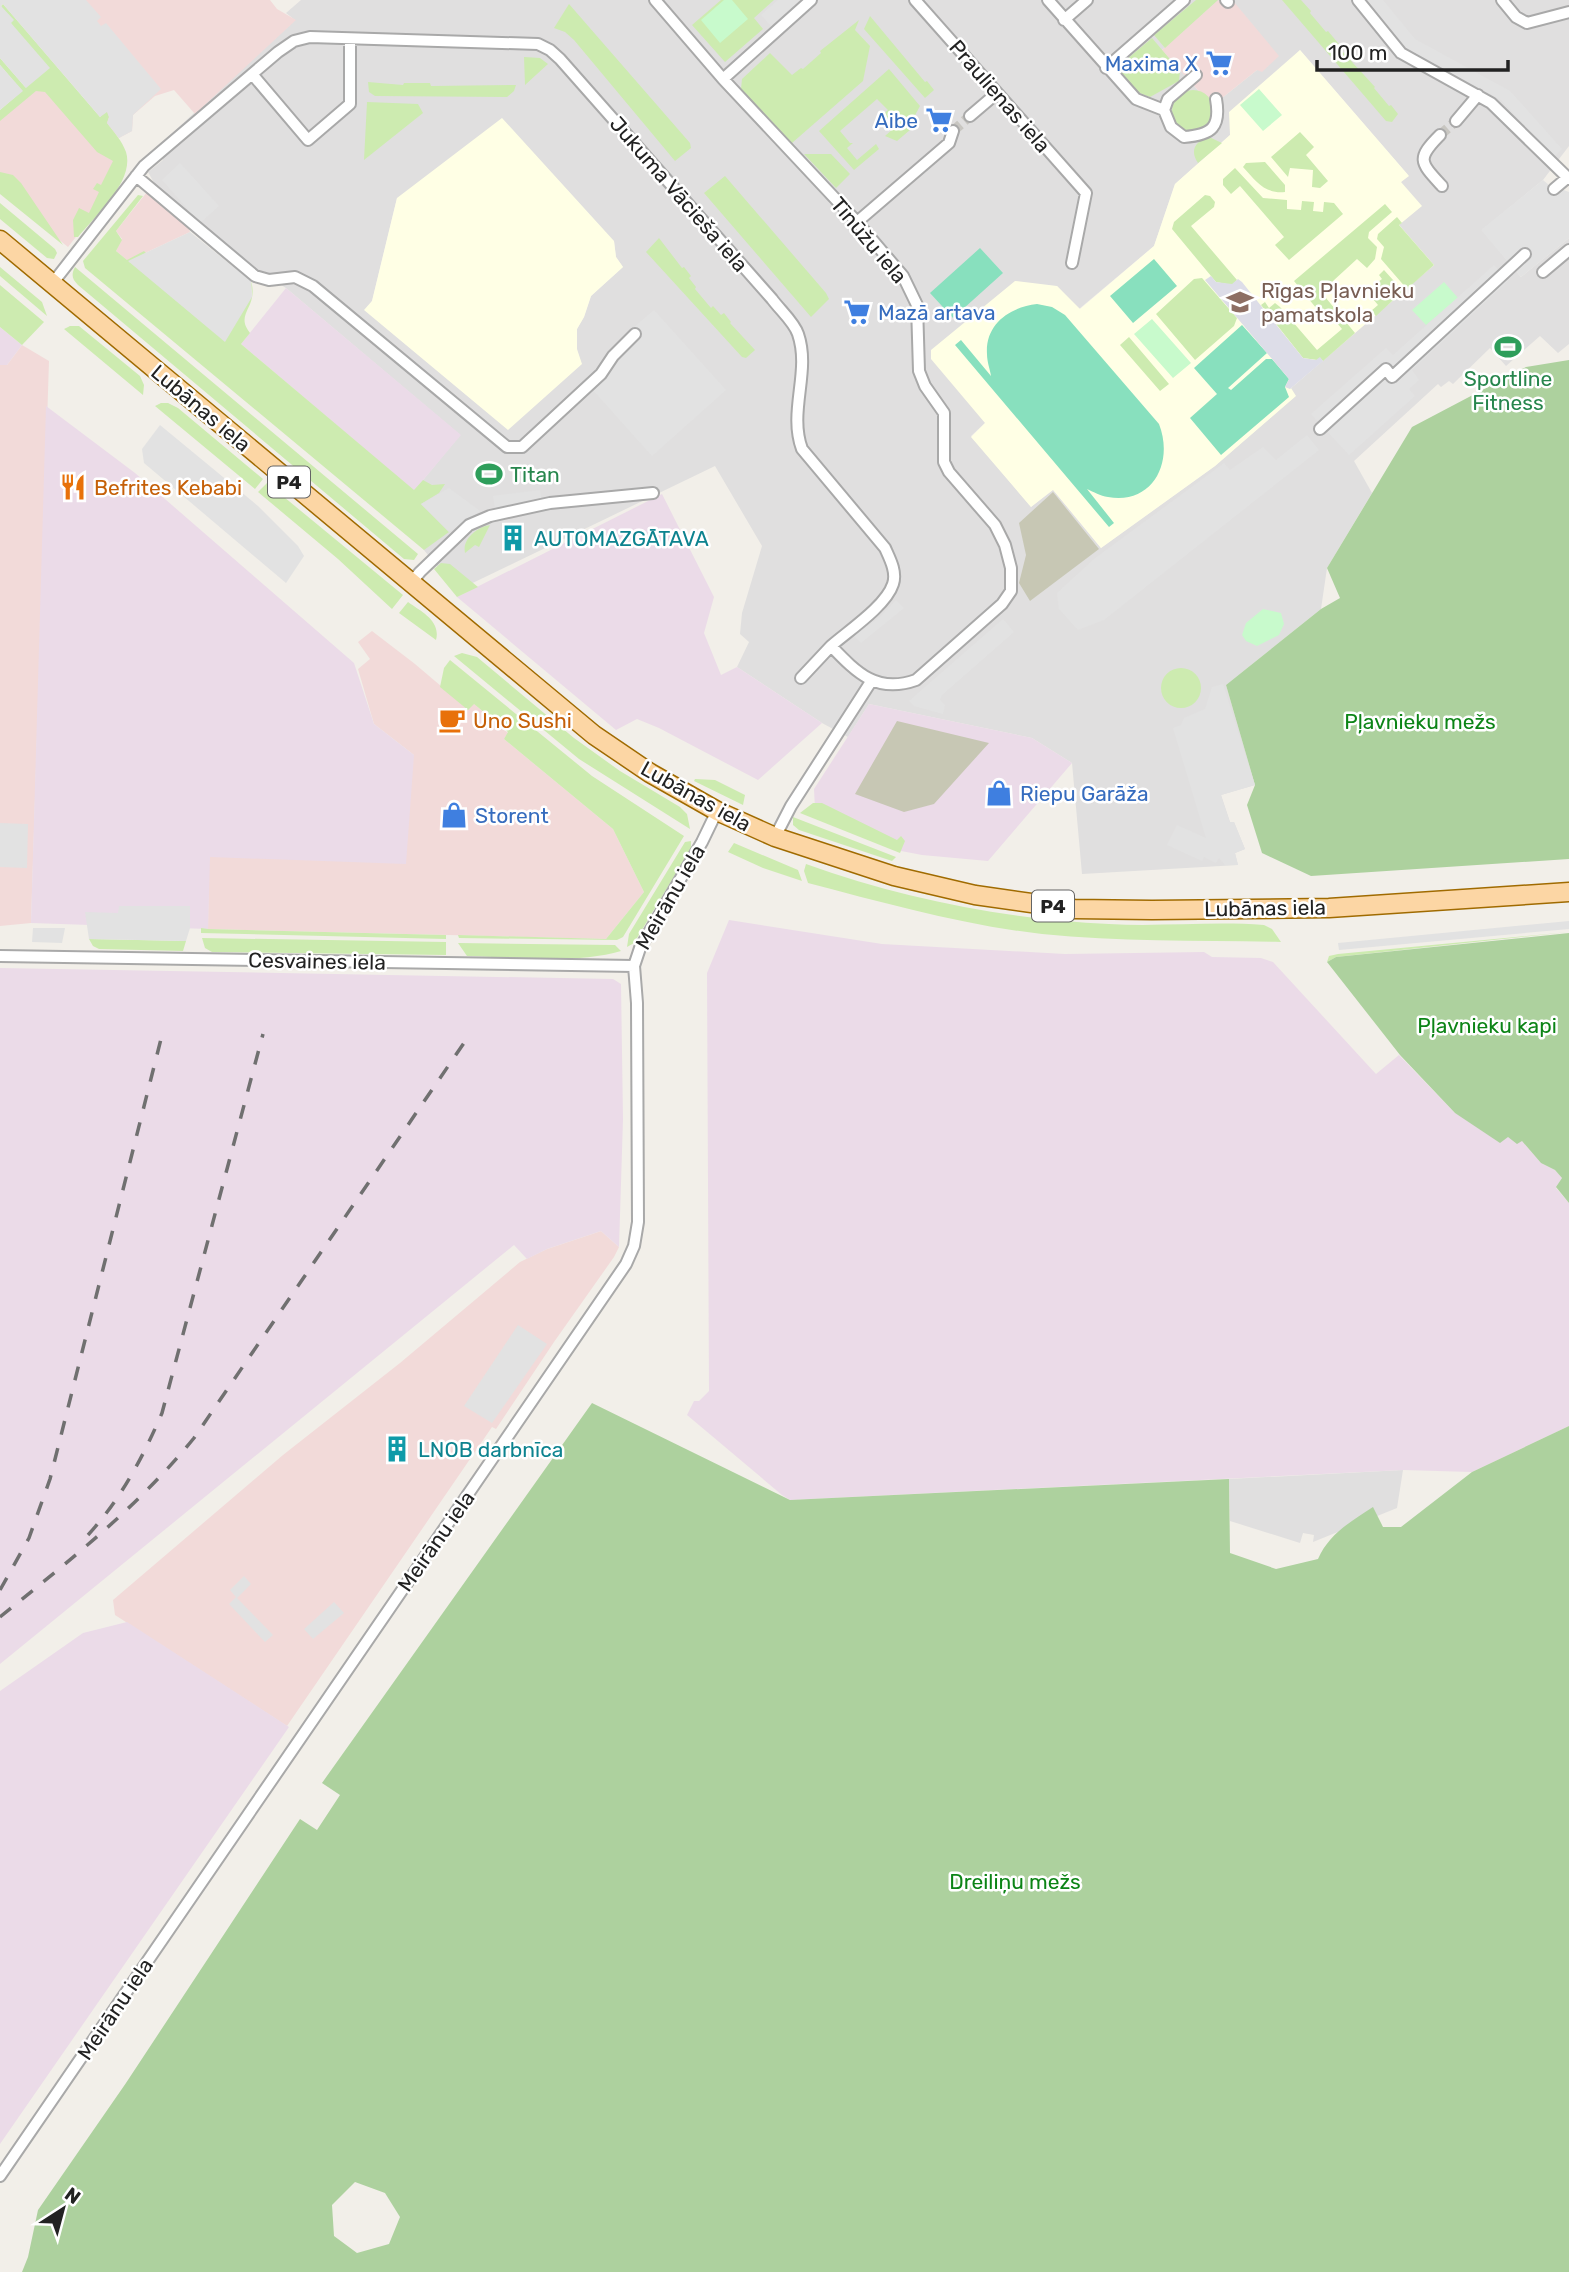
<svg xmlns="http://www.w3.org/2000/svg" width="1569" height="2272" viewBox="0 0 1569 2272" font-family="Rubik,sans-serif">
<style>
.residential{fill:#e0dfdf;fill-rule:evenodd}
.commercial{fill:#f2dad9}
.industrial{fill:#ebdbe8}
.education{fill:#ffffe5}
.construction{fill:#c7c7b4}
.grass{fill:#cdebb0}
.forest{fill:#add19e;fill-rule:evenodd}
.park{fill:#c8facc}
.pitch{fill:#88e0be}
.parking{fill:#e2e2e2}
.plaza{fill:#dddde8}
.lines{fill:none;stroke-linecap:round;stroke-linejoin:round}
.street-tunnel{stroke:#c8c6c1;stroke-width:10;stroke-dasharray:10 5;stroke-linecap:butt}
.street-casing{stroke:#a9a9a9;stroke-width:14}
.primary-casing{stroke:#a06b00;stroke-width:21}
.street{stroke:#fff;stroke-width:10}
.primary{stroke:#fcd6a4;stroke-width:18}
.rail{stroke:#707070;stroke-width:3.5;stroke-dasharray:14 14;stroke-linecap:butt}
.labels{text-anchor:middle;dominant-baseline:central;stroke-width:5;stroke-linejoin:round;paint-order:stroke}
.shield{fill:#fff;stroke:#646464;stroke-width:2}
.shield-label{font-size:19px;font-weight:bold;fill:#222}
.shop-label{font-size:21px;fill:#366cbe;stroke:#fff;text-anchor:start}
.street-label{font-size:21px;fill:#222;stroke:#fff}
.education-label{font-size:21px;fill:#785e54;stroke:#fff;text-anchor:start}
.leisure-label{font-size:21px;fill:#27864d;stroke:#fff}
.food-label{font-size:21px;fill:#c56008;stroke:#fff;text-anchor:start}
.culture-label{font-size:21px;fill:#0d838f;stroke:#fff;text-anchor:start}
.park-label{font-size:21px;fill:#0c8416;stroke:#fff}
</style>
<rect width="100%" height="100%" fill="#f2efe9"/>
<path class="residential" d="M301,0h1268v146l-26,34 -61,50 39,47 48,-39v106l-11,9 -18,-17 -34,30 -16,-18 -37,36 -4,-3 -8,6 -3,-3 -84,77 18,32 -45,75 -6,41 -95,76 29,100 -34,10 9,27h4l11,27 -10,4 3,12 -156,9 -10,-111 -40,-25 -163,-34 -21,33 -26,-14 -85,-56 12,-25 -9,-8 2,-21 20,-67 -47,-80 -259,125 -57,-73 15,-27 46,-56 -174,-147 -27,-17 -102,-83 -9,-16 15,-12 -7,-12 139,-128 -9,-7zM1218,1l8,8 31,61 -45,36 -50,-56zM1300,50l108,125 -7,7 -2,43 35,40 -144,124 5,7 -80,70 -114,82 -48,-59 -22,18 -60,-71 14,-13 72,-137 22,23 75,-63 21,-62 55,-49zM397,198l217,43 2,16 7,10 -32,29 -7,21 -7,12v21l-212,-40 7,-9z
M1403,1470l-6,38 -84,34 1,-7 -11,-2 -3,10 -70,-22 -1,-42z"/>
<path class="commercial" d="M0,0h270l7,9 19,11 -101,94 -21,-24 -19,6 -22,19 -1,16 -13,7z
M1218,0l8,9 8,-7 45,54 -17,16 -5,-2 -45,36 -50,-56z
M35,84l23,6 64,72 -17,38 -37,47 -68,-56v-75z
M147,192l7,3 38,32 -3,2 1,3 -62,29 -12,-10 6,-12 -6,-8z
M22,345l27,16 -18,562 -31,3v-561h7z
M372,631l43,33 53,45 5,-6 35,30 -4,6 109,90 31,63 -38,47 -398,-10 1,-72 205,-102 -40,-31 -16,-55 12,-10 -12,-17z
M601,1231l18,16 -5,10 -60,85 -58,87 -4,-2 -205,299 -172,-111 -2,-15 170,-145 117,-92 120,-101 27,-13z"/>
<path class="industrial" d="M286,288l175,147 -47,56 -173,-147z
M0,327l22,18 -15,20h-7z
M46,406l89,67 219,190 20,61 40,31 -8,109 -196,-7 -2,72 -177,-6z
M662,494l52,103 -10,36 17,42 16,-8 85,56 -64,57 -99,-52 -22,-9 -21,11 -159,-133z
M869,704l163,34 40,25 -84,98 -66,-6 -26,-5 -81,-41 -1,-20z
M729,920l153,24 183,10 139,-2 8,5 49,1 12,4 103,112 23,-19 56,58 53,24 14,4 19,22 14,7 7,8 -6,10 13,15v223l-97,46 -69,-2 -613,30 -8,-5 -95,-80 7,-14h5l10,-10 -2,-418z
M0,968l613,11 8,5 2,135 -4,128 -18,-16 -54,18 -20,10 -13,-14 -514,419z
M127,1622l162,105 -289,417v-453l83,-58z"/>
<path class="education" d="M1300,50l109,126 -8,6 21,24 -23,19 35,40 -143,123 5,8 -81,70 -114,82 -48,-58 -22,17 -60,-70 14,-14 -54,-64v-9l84,-69 42,5 23,23 74,-63 21,-62 55,-49 -1,-23z
M502,118l112,123 2,16 7,10 -32,29 -7,21 -7,12v20l5,15 -74,66 -144,-120 8,-9 25,-103z"/>
<path class="construction" d="M1053,492l46,57 -69,52 -11,-18 7,-28 -7,-32z
M897,721l92,22 -55,61 -30,8 -49,-18z"/>
<path class="grass" d="M721,0h53l-20,18 9,11 -38,33 -33,-37z
M1196,0h22l-53,48 -11,-13z
M1282,0h19l10,11 -1,2 16,19 2,-1 15,18 -1,2 33,36 -1,1 15,18 2,-1 7,9 -6,8 -6,-1z
M3,4l97,113 7,-6 2,6 -2,6c7,9 15,18 19,29 9,29 -31,64 -48,85h-4l-1,-17 6,-12 10,5 10,-21 -6,-3 4,-6 4,2 12,-24 -16,-9 -52,-60 -9,-1 -36,30v-11l22,-19 -22,-26v-7l26,30 -15,-65 -10,-17z
M569,4l121,139 1,5 -16,13 -101,-121 -9,-8 -11,-4z
M870,16l55,66 2,-1 7,9 -9,8 -61,-69z
M859,20l-4,10 15,16 -7,35 -71,62 -51,-54 1,-10 28,-26 22,22 9,-7 2,1 18,-16 -1,-2z
M1152,38l28,33 -1,10 -29,16c-14,-5 -27,-10 -30,-26l7,-12z
M524,57l16,1 8,6 -23,21z
M889,69l31,37 -7,13 4,5 -20,17 -12,-5 10,-9 -10,-11 -3,-1 6,-5 -11,-11 -37,32 10,12h3l-6,5 10,12 19,-16 3,5 -25,21 -35,-39z
M368,82l35,3 1,-2h26l1,3 85,-1 -2,6 -7,6 -132,-1 -6,-4z
M1172 111a21 21 0 1 1 42 0a21 21 0 1 1-42 0Z
M367,102l51,2 5,9 -59,47z
M1300,132l14,15 -8,8 22,26 -8,7 -8,-1 1,-17 -23,-2 -2,9 -17,-20z
M1209,137l13,6 -24,20c-9,-13 -2,-22 11,-26z
M804,154h27l19,20 -14,14z
M1265,162l20,23v7c-21,2 -29,-11 -42,-25l3,-4z
M1235,168l28,30 24,2v9l14,1 1,-9 12,1 -1,9 10,1 1,-10 10,1 9,11 -54,46 -14,-15 9,-8 -44,-51 -9,8 -8,-9v-6z
M0,172l13,3 8,8 42,62 -63,-51z
M725,176l101,117 3,6 -18,18 -107,-124z
M138,195l5,1 -27,35 6,9 -6,11 11,9 17,-9 2,2 -17,9 123,35 -1,-16c8,27 -17,32 -1,52l-9,11 173,146 9,-10 9,5 13,-1 -6,9 -18,11 28,28 -25,18 -339,-282 -2,-7z
M1205,195l5,1 5,6 -1,5 -23,19 46,54 -5,5 -16,-3 -44,-53 2,-7z
M0,203l55,46 2,4 -3,6 -7,-1 -47,-39z
M1385,204l7,8 -23,20 -1,6 9,9 -2,12 -8,9 -10,-9 -36,33 34,41 -32,28 -3,-3 -3,2 -14,-2 -42,-53 4,-3 4,6 6,-5 5,4 37,43 25,-21 -16,-19 -5,4 -27,-33z
M1397,217l5,6 -3,2 35,40 -27,24 -26,-30 3,-12 -7,-8 1,-5z
M659,238l23,30 2,-1 7,9 -2,2 7,9 -1,2 16,19 2,-2 8,9 3,-2 7,9 -1,1 25,27 -9,8 -4,-1 -96,-105z
M0,267l42,35 5,14 -47,-40z
M75,267l343,287 -4,6 -10,-1 -326,-274c-6,-6 -7,-10 -3,-18z
M1384,270l19,21 -27,25 -5,-5 7,-6 -5,-6 7,-7 -6,-7 8,-6 -3,-4z
M1202,278l35,40 -3,8 -39,34 -39,-46 38,-35z
M0,285l44,37 -22,23 -22,-18z
M70,326h9l61,50 4,9 -1,10 -79,-66z
M1129,337l40,47 -9,7 -40,-46z
M161,403h7l10,5 85,71 -8,10 -100,-83z
M267,483l136,112 -11,14 -54,-50 -80,-67z
M490,525l-11,22 -4,-2 -10,8c-3,-14 12,-26 25,-28z
M441,563l9,1 28,23 -21,10 -23,-28z
M408,602c14,10 33,19 28,38l-37,-27z
M462,653l15,4 97,81 46,33 60,36 7,7 3,15 -111,-70 -125,-103z
M450,660l142,116 92,60 -61,101 -6,3 -158,-2 -1,-3 148,4 38,-47 -31,-63 -109,-90 4,-7 -34,-28 -6,6 -28,-23 4,-19z
M1161 688a20 20 0 1 1 40 0a20 20 0 1 1-40 0Z
M695,779l20,1 30,15 -2,10 -49,-24z
M813,803h9l75,37 4,-4 4,5 -5,12 -100,-40z
M793,817l103,40 -4,4 -93,-31 -6,-5z
M691,841v7l-57,95 -7,4 2,-13 56,-92z
M734,843l64,27 4,11 -39,-13 -35,-16z
M806,864c98,35 199,55 303,60 52,3 104,-3 155,1l8,4 9,13c-79,-2 -160,0 -239,-8 -80,-9 -157,-31 -234,-51l-4,-12z
M201,928l7,1 238,6v4l-245,-6z
M1569,932l-233,25 -9,5 2,-6 9,-2z
M202,938l244,4v13l-234,-3 -7,-4z
M89,939l97,2 -3,10 -84,-2 -6,-3z
M458,943l157,2 6,6c-41,13 -110,6 -154,5z"/>
<path class="forest" d="M1569,360v499l-258,17 -49,-23 -15,-48 8,-20 -29,-100 95,-76 19,-11 -13,-30 85,-141 114,-60z
M1569,933v270l-13,-16 6,-9 -7,-8 -14,-7 -19,-22 -5,3 -9,-7 -8,6 -45,-30 -55,-58 -73,-93 9,-5z
M592,1403l198,97 439,-21 1,74 46,16 42,-10c11,-25 32,-37 55,-52l10,20h18l71,-55 97,-46v846h-1547l6,-15 10,-47 88,-127 174,-264 17,11 23,-35 -18,-12zM355,2182l30,11 15,24 -11,27 -32,9 -23,-17 -2,-31z"/>
<path class="park" d="M724,0h8l16,19 -28,24 -19,-23z
M1259,89l23,26 -19,16 -23,-26z
M1444,282l14,16 -32,27 -14,-15z
M1152,319l39,44 -18,15 -39,-44z
M1263,609l18,4 3,11 -5,11 -22,11 -11,-5 -4,-6 4,-12z"/>
<path class="pitch" d="M980,248l23,25 -50,45 -23,-25z
M1154,259l23,27 -44,37 -23,-27z
M1037,304l15,3 13,8 94,109c15,38 -6,81 -51,73 -8,-1 -14,-5 -21,-8l27,34 -5,4 -154,-182 6,-5 30,36c-1,-7 -4,-14 -4,-22 -2,-30 23,-47 50,-50z
M1242,325l25,28 -39,35 3,2 35,-31h6l17,20 -4,8 4,10 -68,58 -31,-37 27,-24 -23,-26z"/>
<path class="parking" d="M0,0h86l15,17 -4,4 4,5 5,-3 55,66 -28,26 -1,16 -13,7 -12,-15 2,-6 -2,-5 -7,5 -97,-113 -2,2 13,14 -3,3 39,45 -24,20 -26,-30z
M778,0h22l-29,26 -10,-11z
M1366,0h17l32,39 95,52 52,58 -8,8 -53,-57 -94,-51z
M0,65l23,26 -23,19z
M180,163l39,43 -19,17 -38,-43z
M1543,180l13,11 5,-2 8,3v46l-48,39 -40,-47z
M190,232l61,49 1,16 -27,45 -97,-81z
M1494,265l14,16 -96,89 7,10 -10,9 6,7 -66,59 -38,-41 75,-66 7,7z
M654,310l72,80 -74,66 -60,-67 19,-17 -4,-6 33,-30 -7,-8z
M160,425l98,81 40,40 6,10 -18,27 -142,-120 -2,-14z
M1307,435l12,15 -215,170 -26,10 -19,-21 -2,-16 37,-34 130,-96 6,7 33,-23 13,13z
M449,488l31,23 -31,21 -28,-28z
M540,490l2,12 -47,6 -2,-12z
M896,600l8,8 -43,35 -7,-7 26,-19z
M1003,619l11,13 -72,63 -2,5 5,5 -2,9 -29,-8 -5,-5z
M1223,684l32,101 -34,10 9,27h4l11,27 -10,4 3,12h-13l-6,-7 -3,5 -12,-6 -2,4 -35,-16 10,-20 29,13 -33,-110 8,-3 3,-7 21,-9 7,-22z
M0,823l28,1 -1,44 -27,-1z
M119,906h71v22l-4,13 -97,-2 -4,-27 33,1z
M1569,921v8l-230,21 -1,-7z
M33,928h32l-3,15 -30,-1z
M518,1325l29,19 -55,79 -28,-17z
M244,1576l7,8 -14,14 36,37 -8,7 -36,-38 7,-7 -6,-7z
M334,1602l10,11 -31,26 -9,-10z"/>
<path class="plaza" d="M1211,276l5,6 16,2 6,-5 4,3 61,76 13,2 4,-3 3,4 -33,28 -5,-2 4,-8 -84,-99z"/>
<g class="lines">
<path class="street-tunnel" d="M953,131l17,-15
M1440,135l16,-14"/>
<g class="street-casing">
<path id="street" d="M915,0l171,193 -14,70
M1048,0l88,99 28,11 7,17 13,10c28,-2 37,-10 32,-38
M1226,0l2,2
M1358,0l43,53 90,50 78,76
M1502,0l14,17 11,6 42,-11
M1064,20l23,-20
M1106,68l78,-68
M252,74l56,66 42,-36v-65
M723,79l88,-79
M1164,110l4,-11 28,-24
M970,116l27,-23
M1456,121l22,-26
M1440,135c-24,24 -20,27 2,51
M136,176l119,100 14,4 26,-3 18,9 194,161h15l79,-73 12,-18 22,-22
M1554,189l13,-11
M857,222l92,-79 4,-12
M1543,272l26,-22
M52,284l92,-118 134,-114 16,-11 16,-4 228,7 12,6 10,9 212,240c8,11 22,23 26,35 13,38 -10,77 4,115l83,99c5,11 12,24 8,36 -7,22 -45,47 -62,62 26,27 46,48 85,34l86,-76 9,-13v-23l-6,-23 -10,-20 -46,-53 -5,-10v-49l-19,-27 -6,-15 -2,-66 -14,-29 -46,-54 -134,-143 -68,-79
M1320,429l66,-60 6,8 133,-123
M410,584l10,-12 49,-47 21,-9 60,-13 103,-10
M801,678l30,-32
M775,837l16,-31 81,-126
M0,956l634,10
M0,2176l626,-912 8,-18 4,-24 -1,-219 -3,-37 6,-18 62,-106 15,-31"/>
</g>
<g class="primary-casing">
<path id="primary" d="M0,240l594,495 56,38 67,38 58,26 119,39 81,19 99,14 78,1 177,-2 240,-16"/>
</g>
<use href="#street" class="street"/>
<use href="#primary" class="primary"/>
<path class="rail" d="M88,1535c33,-36 55,-78 74,-122l101,-379
M0,1590l29,-52 21,-59 113,-448
M0,1617c69,-56 138,-110 194,-179l272,-398"/>
</g>
<defs>
<g id="supermarket-bare" transform="scale(2.1)"><path d="M-6-5.5h2.5l.6 2H6L4.5 2H-2.5L-4.4-4H-6ZM-1.5 3.2a1.3 1.3 0 1 0 .1 0ZM3 3.2a1.3 1.3 0 1 0 .1 0Z" fill="#3f7fe0" stroke="#fff" stroke-width="2.5" paint-order="stroke"/></g>
<g id="school-bare" transform="scale(2.1)"><path d="M0-5L7-2L0 1L-7-2ZM-4 1L0 2.5L4 1V4Q0 6-4 4Z" fill="#8d6e63" stroke="#fff" stroke-width="2.5" paint-order="stroke"/></g>
<g id="stadium-bare" transform="scale(2.1)"><path d="M0-5a6.5 5 0 1 0 0 10a6.5 5 0 1 0 0-10ZM-3.5-1.8h7v3.6h-7Z" fill="#2e9e5b" stroke="#fff" stroke-width="2.5" paint-order="stroke"/></g>
<g id="restaurant-bare" transform="scale(2.1)"><path d="M-5-6h1v4h1v-4h1v4h1v-4h1v5L-1.5 .5V6h-2V.5L-5-1ZM5-6V6H3V1.5H1.5Q1.5-4 5-6Z" fill="#e8710a" stroke="#fff" stroke-width="2.5" paint-order="stroke"/></g>
<g id="building-bare" transform="scale(2.1)"><path d="M-4-6H4V6H1V3H-1V6H-4ZM-2.5-4.3h1.7v1.8h-1.7ZM.8-4.3h1.7v1.8H.8ZM-2.5-1h1.7V.8h-1.7ZM.8-1h1.7V.8H.8Z" fill="#0f9aa8" stroke="#fff" stroke-width="2.5" paint-order="stroke"/></g>
<g id="cafe-bare" transform="scale(2.1)"><path d="M-5.5-4.5H6V0H3Q3 3.5 0 3.5H-2.5Q-5.5 3.5-5.5 0ZM3-3.2v2h1.7v-2ZM-6 4.5H4V6H-6Z" fill="#e8710a" stroke="#fff" stroke-width="2.5" paint-order="stroke"/></g>
<g id="shop-bare" transform="scale(2.1)"><path d="M-5-2.5h2.3a2.7 3.5 0 0 1 5.4 0H5L5.5 6h-11ZM-1.5-2.5h3a1.5 2.3 0 0 0-3 0Z" fill="#3f7fe0" stroke="#fff" stroke-width="2.5" paint-order="stroke"/></g>
</defs>
<g fill-rule="evenodd">
<use href="#supermarket-bare" x="1219" y="63"/>
<use href="#supermarket-bare" x="939" y="120"/>
<use href="#school-bare" x="1240" y="302"/>
<use href="#supermarket-bare" x="857" y="312"/>
<use href="#stadium-bare" x="1508" y="347"/>
<use href="#stadium-bare" x="489" y="474"/>
<use href="#restaurant-bare" x="73" y="487"/>
<use href="#building-bare" x="513" y="538"/>
<use href="#cafe-bare" x="452" y="720"/>
<use href="#shop-bare" x="999" y="793"/>
<use href="#shop-bare" x="454" y="815"/>
<use href="#building-bare" x="397" y="1449"/>
</g>
<g class="labels">
<g class="shield">
<rect x="268" y="466.5" width="42" height="31" rx="5"/>
<rect x="1032" y="890.5" width="42" height="31" rx="5"/>
</g>
<g class="shield-label">
<text x="289" y="482">P4</text>
<text x="1053" y="906">P4</text>
</g>
<g class="shop-label">
<text x="1198" y="63" text-anchor="end">Maxima X</text>
<text x="918" y="120" text-anchor="end">Aibe</text>
<text x="878" y="312">Mazā artava</text>
<text x="1020" y="793">Riepu Garāža</text>
<text x="475" y="815">Storent</text>
</g>
<g class="street-label">
<text transform="translate(1000 96) rotate(49)">Praulienas iela</text>
<text transform="translate(679 194) rotate(49)">Jukuma Vācieša iela</text>
<text transform="translate(869 240) rotate(50)">Tīnūžu iela</text>
<text transform="translate(201 408) rotate(40)">Lubānas iela</text>
<text transform="translate(696 796) rotate(29)">Lubānas iela</text>
<text transform="translate(670 897) rotate(-60)">Meirānu iela</text>
<text transform="translate(1265 908) rotate(-1)">Lubānas iela</text>
<text transform="translate(317 961) rotate(1)">Cesvaines iela</text>
<text transform="translate(436 1541) rotate(-55)">Meirānu iela</text>
<text transform="translate(115 2009) rotate(-56)">Meirānu iela</text>
</g>
<g class="education-label">
<text x="1261" y="290">Rīgas Pļavnieku<tspan x="1261" dy="24">pamatskola</tspan></text>
</g>
<g class="leisure-label">
<text x="1508" y="378">Sportline<tspan x="1508" dy="24">Fitness</tspan></text>
<text x="510" y="474" text-anchor="start">Titan</text>
</g>
<g class="food-label">
<text x="94" y="487">Befrites Kebabi</text>
<text x="473" y="720">Uno Sushi</text>
</g>
<g class="culture-label">
<text x="534" y="538">AUTOMAZGĀTAVA</text>
<text x="418" y="1449">LNOB darbnīca</text>
</g>
<g class="park-label">
<text x="1420" y="721">Pļavnieku mežs</text>
<text x="1487" y="1025">Pļavnieku kapi</text>
<text x="1015" y="1881">Dreiliņu mežs</text>
</g>
</g>
<g transform="translate(63 2209) rotate(36)" stroke="#ffffff" stroke-width="5" paint-order="stroke">
<path d="M0-5L12 26L0 18L-12 26Z" fill="#222222"/>
<text y="-10" font-size="19" font-weight="bold" text-anchor="middle" fill="#222222">N</text>
</g>
<path d="M1317 60v10h191v-10" fill="none" stroke="#222222" stroke-width="3.5"/>
<text x="1328" y="60" font-size="21" fill="#222222" stroke="#ffffff" stroke-width="5" paint-order="stroke">100 m</text>
</svg>
